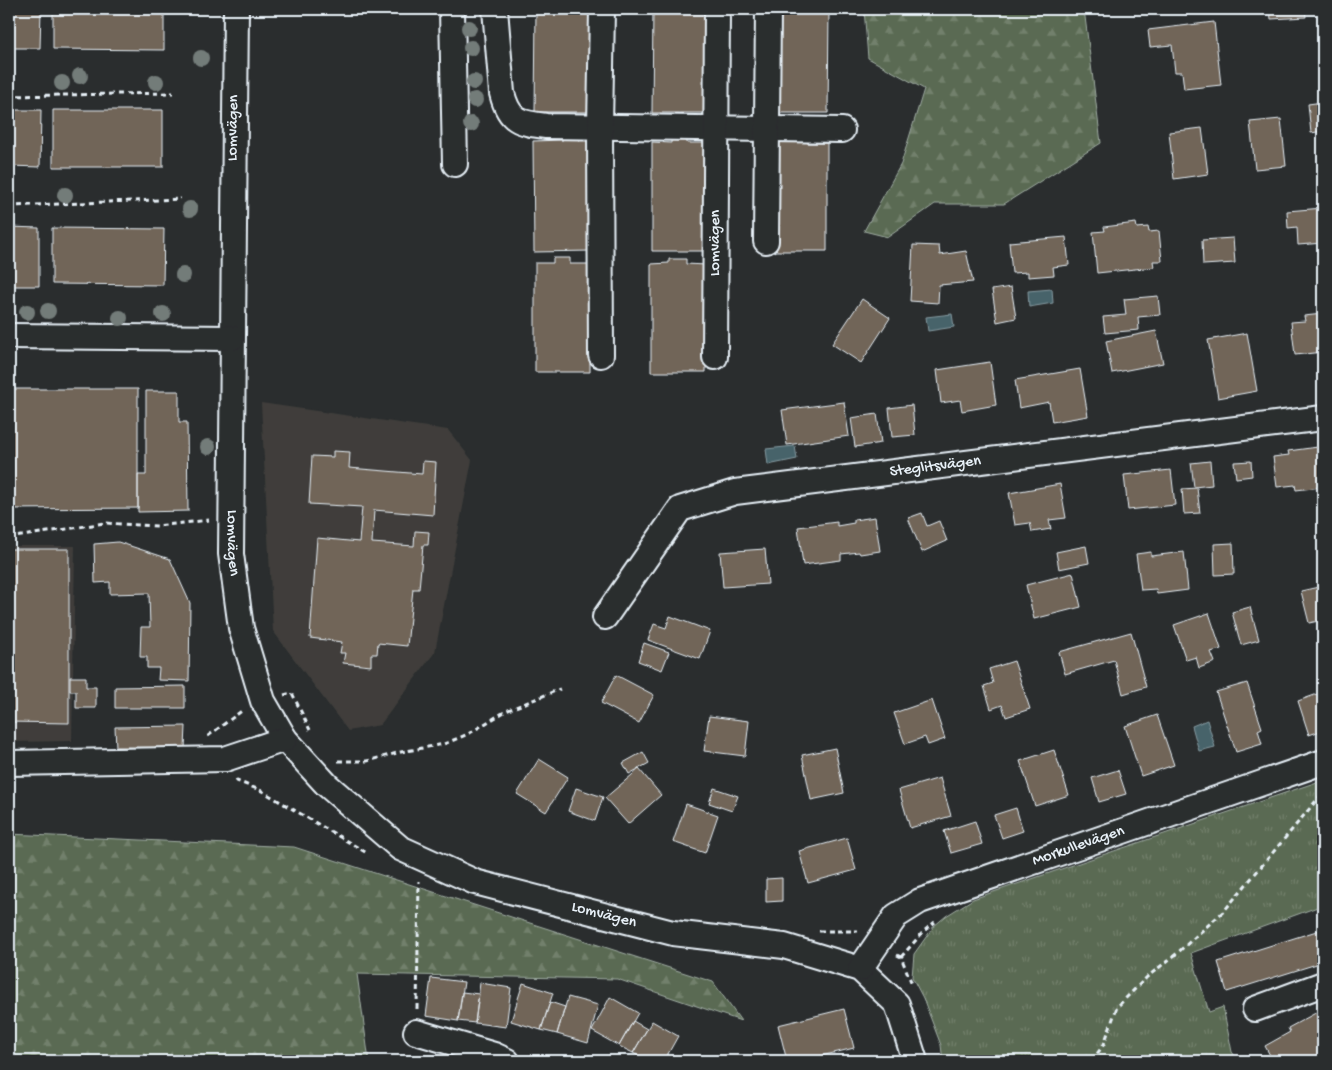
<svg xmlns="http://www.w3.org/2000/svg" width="1332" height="1070" viewBox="0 0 1332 1070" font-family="'Gochi Hand',sans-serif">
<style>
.built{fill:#3f3e3b}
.forest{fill:url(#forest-firs);stroke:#a1aea5}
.park{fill:url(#park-tufts);stroke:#a1aea5}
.water{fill:#46636a;stroke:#879ca3}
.building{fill:#716558;stroke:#e8f1f8}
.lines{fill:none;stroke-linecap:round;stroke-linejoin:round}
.minor-casing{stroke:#e8f1f8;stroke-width:28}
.path{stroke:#e8f1f8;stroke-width:3;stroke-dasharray:5 4;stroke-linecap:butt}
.minor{stroke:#2a2d2e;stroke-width:24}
.tree{fill:#737b79}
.labels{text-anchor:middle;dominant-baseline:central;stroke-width:4;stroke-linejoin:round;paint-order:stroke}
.street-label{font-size:16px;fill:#e8f1f8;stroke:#2a2d2e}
</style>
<defs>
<pattern id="forest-firs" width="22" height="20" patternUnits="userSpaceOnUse" patternTransform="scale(1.25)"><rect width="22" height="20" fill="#5a6a52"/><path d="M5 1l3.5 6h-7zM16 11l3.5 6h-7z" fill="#72806c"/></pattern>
<pattern id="park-tufts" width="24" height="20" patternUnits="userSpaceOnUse" patternTransform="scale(1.25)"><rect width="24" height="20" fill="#5a6a52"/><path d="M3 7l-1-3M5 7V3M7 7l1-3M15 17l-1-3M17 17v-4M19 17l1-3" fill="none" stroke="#72806c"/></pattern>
</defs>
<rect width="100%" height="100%" fill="#2a2d2e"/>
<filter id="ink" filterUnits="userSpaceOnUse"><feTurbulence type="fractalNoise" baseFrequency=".02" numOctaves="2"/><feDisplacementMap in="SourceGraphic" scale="10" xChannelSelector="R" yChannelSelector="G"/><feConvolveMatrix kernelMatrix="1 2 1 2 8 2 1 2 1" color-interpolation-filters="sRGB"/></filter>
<g filter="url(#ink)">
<path class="built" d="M261,403l187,27 24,30 -37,192 -55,73 -32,6 -75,-100z
M9,546h66l-3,195 -63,1z"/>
<path class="forest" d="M864,9h220l17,134 -97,61h-69l-47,33 -24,-6 37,-67 23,-75 -56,-31z
M9,834l285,13 419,135 28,39 -124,-42 -260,-5 12,87h-360z"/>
<path class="park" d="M1323,780v125l-132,48 18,59 14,-5 9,45 7,9h-296l-2,-16 -18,-47 -11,-21 2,-23 20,-28 12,-10 27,-17z"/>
<path class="water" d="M1052,289l1,14 -24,4 -1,-16z
M952,314l2,13 -26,4 -2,-14z
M795,446l2,13 -29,6 -2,-16z
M1207,720l8,27 -16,4 -7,-25z"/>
<path class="building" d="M9,9h32l-1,39h-31z
M53,9h111v41l-111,-1z
M536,9h57l-1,103h-57z
M653,9h57l-1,104h-57z
M774,9h55l-1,104h-54z
M1270,9h35l1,8 -35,2z
M1214,22l7,63 -37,4 -2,-17h-7l-3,-27 -22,2 -2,-17z
M1323,102v29l-12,2 -3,-29z
M9,110h32l-1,57 -31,-1z
M53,110h110v57h-110z
M1281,119l5,47 -31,3 -5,-47z
M1202,128l6,46 -34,5 -5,-47z
M562,133h18v8h9l1,110 -56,1 -1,-111 30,-1z
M671,138h16v5h20v108h-55v-109l19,1z
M791,138h16v5h20v108h-55v-109h19z
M1323,208v35l-25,2 -1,-18 -9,1 -1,-17z
M1136,223l1,5 11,-1 1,5 10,-1 3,30h-9l1,6 -57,6 -4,-41 12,-1 -1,-4z
M9,227l30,1v58h-30z
M52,228l112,1 -1,56 -111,-1z
M1066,237l3,28 -16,2 1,8 -26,2v-5l-16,1 -3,-31z
M1233,238l2,25 -32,2 -1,-25z
M913,245l26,1 1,9 26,-4 7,31 -34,3 -1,18 -28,-2z
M553,258h17v6h20v108h-55v-109h18z
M669,259h17v5l20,1v107h-55v-108l18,-1z
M1011,287l5,31 -19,4 -5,-32z
M1158,296l2,19 -22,2 1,13 -34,3 -2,-16 23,-2 -2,-16z
M862,299l28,19 -29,45 -29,-19z
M1323,314v38l-28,3 -4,-33 14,-1 -1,-5z
M1156,331l7,32 -51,10 -6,-32z
M1247,333l10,58 -39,7 -10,-58z
M990,362l6,43 -34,6 -2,-11 -19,3 -4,-33z
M1080,369l8,47 -36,6 -3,-20 -30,6 -4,-28z
M9,389h129v119l-129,1z
M146,391h33v31h8l1,89 -50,1v-37h8z
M844,402l5,34 -62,9 -5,-35z
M912,405l3,30 -23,2 -3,-29z
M877,414l4,29 -26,4 -4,-29z
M1318,447v4l5,-1v33h-2l1,4 -26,3 -1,-5 -18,2 -4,-30 16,-2 -1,-4z
M333,451l17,1 -1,16 73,6 1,-13 13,1 -3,53 -59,-5 -2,33 42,3 1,-15 14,1 -1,13h-5l-4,44h-6l-6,57 -29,-3 -1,11h-6v12l-28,-3 2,-10h-5l2,-11 -32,-4 7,-100 42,4 3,-35 -53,-3 3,-48 21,1z
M1210,461l2,24 -18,2 -3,-24z
M1251,461l1,15 -16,2 -2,-16z
M1171,470l4,35 -47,5 -4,-35z
M1060,484l6,34 -17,2 2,9 -19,3 -2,-9 -15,2 -6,-32z
M1197,488l3,25 -16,1 -2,-25z
M922,513l5,13 12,-5 8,20 -25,11 -14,-34z
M875,517l5,34 -20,3 -1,-2 -18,2v6l-38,5 -5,-38 39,-5v4l17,-3v-3z
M118,542l52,17 20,44 -1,78 -31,-1 1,-12h-12v-11h-7l1,-30h9l-1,-34 -39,1v-12l-15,1 -1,-39z
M1233,543l1,31 -19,1 -1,-31z
M1086,546l3,17 -30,6 -3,-17z
M9,549h60v174l-60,-1z
M765,549l3,35 -45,3 -3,-35z
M1151,552v4l33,-4 4,38 -31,4 -1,-5 -15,1 -5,-36z
M1073,573l8,34 -47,12 -8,-34z
M1323,586v34l-14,3 -8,-32z
M1250,607l9,33 -18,5 -9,-33z
M1209,613l12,36 -10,3 4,10 -16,6 -3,-11 -10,3 -12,-35z
M670,616l40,15 -10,28 -52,-19 6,-16 12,4z
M1131,632l15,55 -23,7 -9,-34 -49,14 -6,-22z
M644,643l25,9 -7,18 -24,-9z
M1014,661l16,48 -24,8 -4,-12 -11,4 -7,-23 9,-3 -4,-14z
M616,675l38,20 -15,28 -38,-20z
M70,677h16v10h10v21h-20v-17h-6z
M1247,683l15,45 -4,2 4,14 -26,8 -20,-60z
M185,686v22h-70v-21z
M1323,692v38l-14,5 -11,-34z
M932,700l13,39 -17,6 -3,-8 -20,7 -11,-31z
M1157,715l17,50 -33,11 -16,-50z
M709,716l40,5 -4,35 -41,-5z
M186,726l-1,22 -69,-1 -1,-20z
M835,748l9,45 -33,7 -9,-45z
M1054,750l15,45 -34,11 -15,-45z
M643,752l6,11 -20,11 -6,-11z
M539,759l29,18 -22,35 -29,-18z
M639,769l22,26 -33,29 -23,-26z
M1118,770l8,24 -27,8 -7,-24z
M940,778l11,38 -41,12 -11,-38z
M576,788l27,9 -8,24 -27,-10z
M714,788l24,8 -6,15 -23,-8z
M686,804l32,11 -13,38 -32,-11z
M1016,808l7,23 -21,7 -8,-23z
M975,821l7,23 -31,9 -7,-22z
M847,838l9,32 -48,13 -9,-32z
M782,878v23l-16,1v-23z
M1323,929v33l-96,30 -9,-30z
M431,978l33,4 -6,39 -32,-5z
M480,983l31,5 -5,39 -31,-4z
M523,983l30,10 -12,37 -30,-9z
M462,992l17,2 -4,29 -17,-2z
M568,997l30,8 -10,38 -31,-9z
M610,997l28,16 -19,33 -27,-15z
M550,1002l15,5 -8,27 -16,-4z
M844,1009l10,39 -53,13h-14l-9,-36z
M1323,1009v52h-50l-8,-15 25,-14 -2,-4z
M633,1021l14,8 -14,24 -14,-7z
M652,1021l26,15 -14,25h-17l-14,-8z"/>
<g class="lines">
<g class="minor-casing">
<g id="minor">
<path id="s1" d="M236,9l-5,545 10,74 22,73 22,38 42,46 73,63 75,34 198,51 111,13 76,23 37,35 18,57"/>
<path d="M452,9l3,155"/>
<path d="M495,9l7,84c7,28 17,30 44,33l296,4"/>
<path d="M766,241l2,-232"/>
<path d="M9,336l223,2"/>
<path d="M601,355l-1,-228 2,-118"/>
<path id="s2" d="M715,357l2,-348"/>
<path id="s3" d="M605,617l75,-108 55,-17 588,-74"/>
<path d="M9,763l216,-4 60,-20"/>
<path id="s4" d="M860,969l36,-53 24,-15 403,-139"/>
<path d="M1255,1009l68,-25"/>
<path d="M416,1032l78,23 13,6"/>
</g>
</g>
<path class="path" d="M9,96l164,-3
M9,206l172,-7
M9,538l96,-15 52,3 52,-6
M284,695l8,-2 18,37
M208,736l35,-26
M338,761h29l34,-9 43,-8 24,-10 38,-23 54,-22
M236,779l1,2 25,10 105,62
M819,931h39
M897,955l4,2 11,27
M901,957l23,-26 11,-9
M417,1009l2,-128
M1092,1061l12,-17 13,-37 30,-30 28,-22 49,-44 97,-116 2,-9"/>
<use href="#minor" class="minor"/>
</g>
<g class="tree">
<circle cx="469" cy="28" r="8"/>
<circle cx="471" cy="48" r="8"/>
<circle cx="201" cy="58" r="8"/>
<circle cx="80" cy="76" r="8"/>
<circle cx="156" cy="82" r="8"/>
<circle cx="474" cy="82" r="8"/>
<circle cx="62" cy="83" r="8"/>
<circle cx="475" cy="100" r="8"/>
<circle cx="471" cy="124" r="8"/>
<circle cx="65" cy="195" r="8"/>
<circle cx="190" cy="209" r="8"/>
<circle cx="183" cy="275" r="8"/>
<circle cx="48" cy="311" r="8"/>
<circle cx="27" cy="312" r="8"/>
<circle cx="163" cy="314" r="8"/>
<circle cx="120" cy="318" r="8"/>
<circle cx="208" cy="447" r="8"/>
</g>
</g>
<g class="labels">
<g class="street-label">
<text transform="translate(234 128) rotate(-89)">Lomvägen</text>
<text stroke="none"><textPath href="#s2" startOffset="114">Lomvägen</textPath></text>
<text stroke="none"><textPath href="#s3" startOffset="391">Steglitsvägen</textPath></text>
<text stroke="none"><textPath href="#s1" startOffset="534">Lomvägen</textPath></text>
<text stroke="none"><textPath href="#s4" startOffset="260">Morkullevägen</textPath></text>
<text stroke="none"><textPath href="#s1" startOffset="1114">Lomvägen</textPath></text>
</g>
</g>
<rect width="1332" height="1070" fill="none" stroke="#2a2d2e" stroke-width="30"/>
<rect x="15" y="15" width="1302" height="1040" fill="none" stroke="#e8f1f8" stroke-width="2" filter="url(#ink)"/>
</svg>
